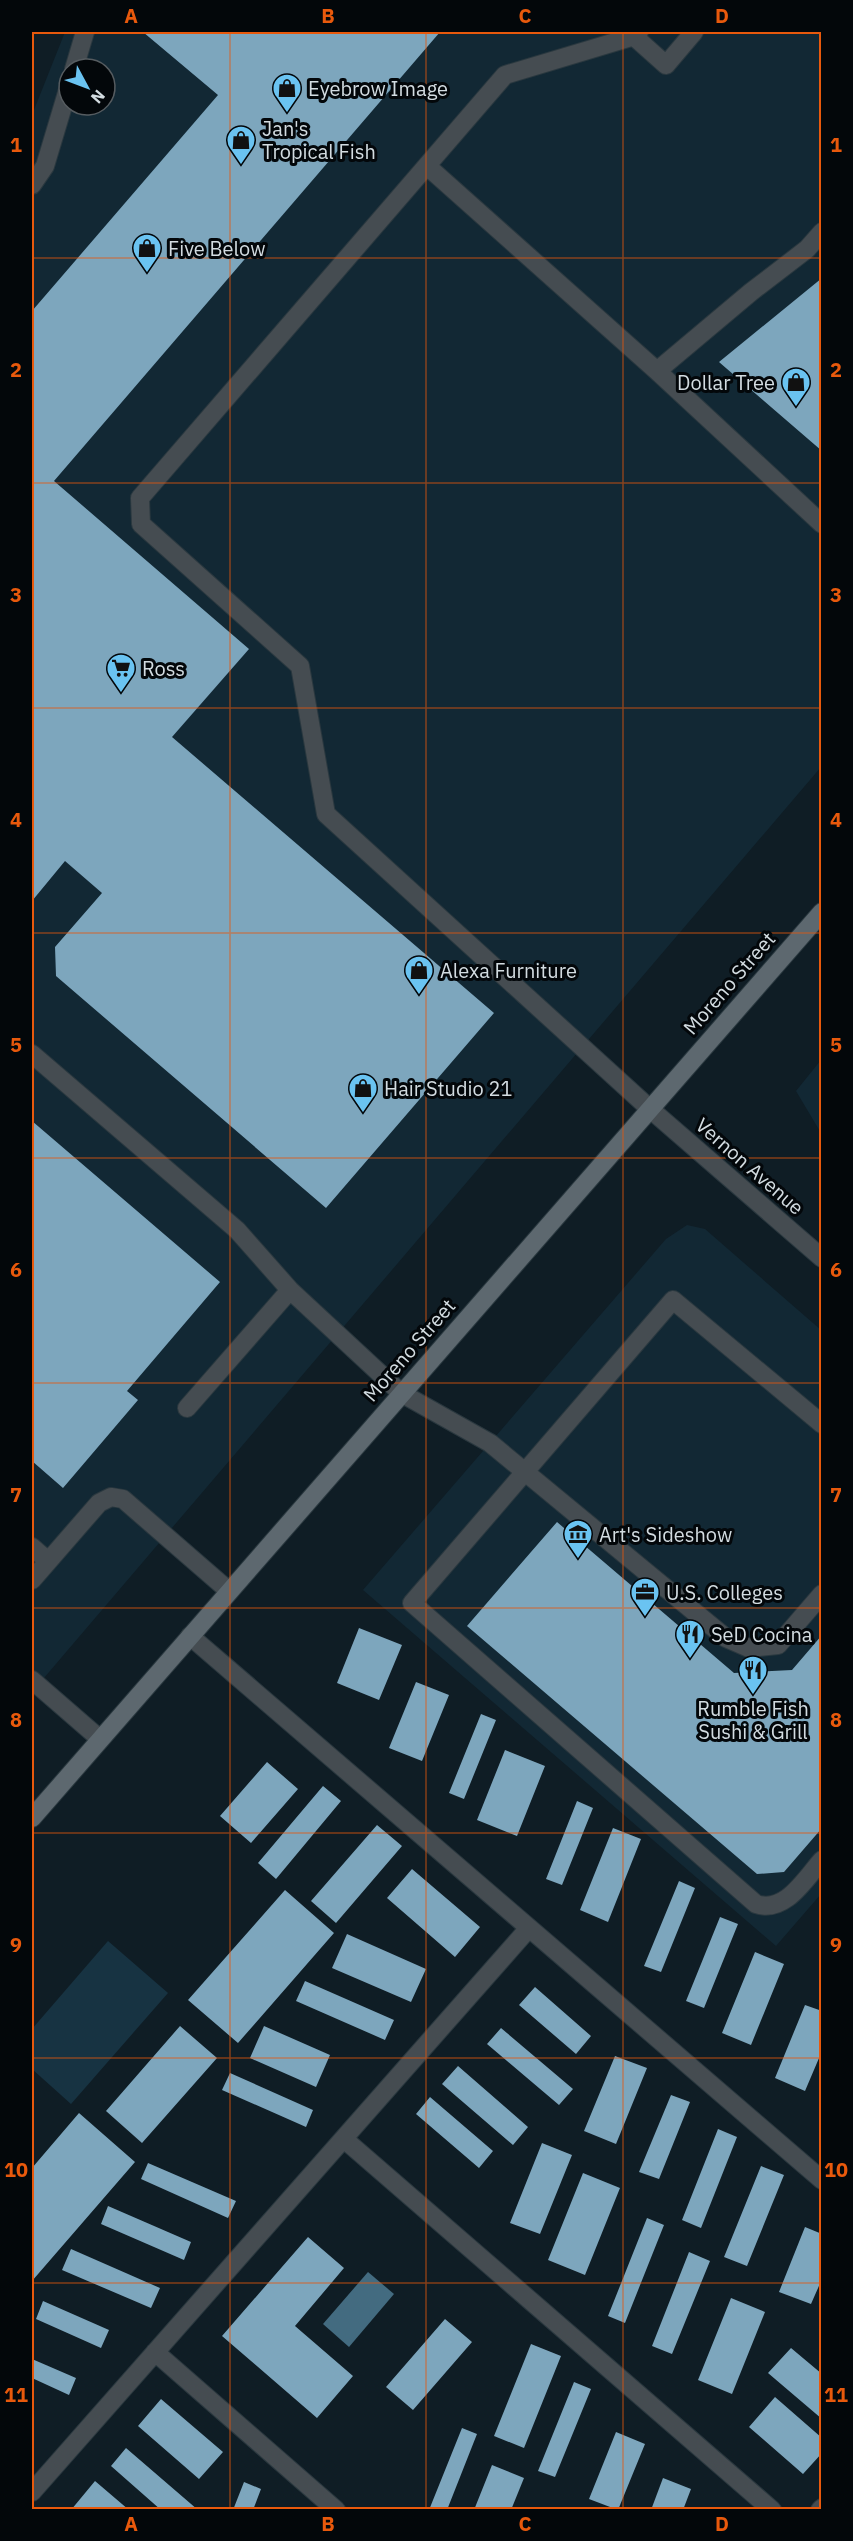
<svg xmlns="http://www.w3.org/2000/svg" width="853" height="2541" viewBox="0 0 853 2541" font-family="'IBM Plex Sans',sans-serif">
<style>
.built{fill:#122834;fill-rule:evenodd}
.green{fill:#173342}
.water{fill:#436b80}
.building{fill:#7da6bd}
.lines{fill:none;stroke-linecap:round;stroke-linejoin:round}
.lane-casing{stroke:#2a383f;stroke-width:20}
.street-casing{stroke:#2a383f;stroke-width:20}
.secondary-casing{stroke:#2a383f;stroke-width:20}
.lane{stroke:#454c51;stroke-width:18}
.street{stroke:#454c51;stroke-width:18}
.secondary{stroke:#5d686f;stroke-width:18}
.grid{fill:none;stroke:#e8590c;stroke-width:1.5;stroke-opacity:0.55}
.labels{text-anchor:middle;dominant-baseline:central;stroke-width:6;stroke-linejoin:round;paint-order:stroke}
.poi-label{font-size:20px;fill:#d3dce1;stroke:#03070a;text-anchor:start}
.street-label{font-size:20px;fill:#d3dce1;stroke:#03070a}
.neatline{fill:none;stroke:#e8590c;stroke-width:2}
.grid-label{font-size:20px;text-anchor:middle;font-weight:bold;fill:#e8590c}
</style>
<rect width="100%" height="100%" fill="#0f1d25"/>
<path class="built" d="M65,32h756v735l-789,925v-1577zM69,69h36v36h-36z
M821,1060v73l-25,-42z
M687,1225l18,4 116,101v564l-45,52 -413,-356 303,-351z"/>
<path class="green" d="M108,1941l60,52 -97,111 -39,-35v-40z"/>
<path class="water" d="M368,2272l26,22 -45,53 -26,-23z"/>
<path class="building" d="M143,32h297l-386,449 195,168 -77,88 322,276 -168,195 -270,-232 -1,-29 47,-54 -37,-32 -33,40v-590l186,-216z
M822,278v173l-103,-89z
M32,1121l188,161 -93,109 11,9 -75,88 -31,-27z
M557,1522l177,151 58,-3 30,-35v193l-38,44 -27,2 -290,-248z
M359,1628l43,17 -23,55 -42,-17z
M416,1682l33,13 -27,66 -33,-13z
M481,1714l15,6 -32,79 -15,-6z
M505,1750l40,16 -28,70 -40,-16z
M267,1762l31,27 -47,54 -31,-27z
M323,1786l18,15 -65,78 -18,-16z
M577,1801l16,7 -31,77 -16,-6z
M377,1825l25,21 -66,77 -25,-22z
M613,1828l28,11 -33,83 -28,-12z
M412,1869l68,58 -25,30 -68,-59z
M679,1881l16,7 -34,84 -17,-6z
M285,1890l49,43 -96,110 -50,-43z
M720,1917l18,7 -34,84 -18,-7z
M347,1934l79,35 -15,33 -79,-34z
M755,1952l29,12 -33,81 -29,-12z
M305,1981l89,39 -9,20 -89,-39z
M535,1987l56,49 -15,18 -57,-49z
M805,2005l17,6v40l-17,40 -30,-13z
M180,2026l37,32 -75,85 -36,-32z
M264,2026l66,29 -14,32 -66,-29z
M501,2028l72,61 -14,16 -72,-61z
M615,2056l32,12 -31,76 -32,-13z
M458,2066l70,61 -15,18 -71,-61z
M230,2073l83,37 -7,17 -84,-37z
M671,2095l19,7 -31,77 -20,-7z
M430,2097l63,54 -14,17 -63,-54z
M79,2113l56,49 -103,119v-113z
M718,2129l19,8 -36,91 -19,-8z
M542,2143l30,12 -32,79 -30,-11z
M148,2163l88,38 -8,17 -87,-39z
M761,2166l23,9 -37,91 -23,-9z
M583,2173l37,15 -35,87 -37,-15z
M108,2206l83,36 -7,18 -83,-36z
M647,2218l17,7 -39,98 -17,-7z
M805,2227l17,7v45l-11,25 -32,-12z
M308,2237l36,31 -49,58 58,50 -36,42 -95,-82z
M71,2249l89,39 -9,20 -89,-38z
M689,2252l21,9 -38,93 -20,-8z
M731,2298l34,14 -33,82 -34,-14z
M43,2301l66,29 -8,18 -65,-29z
M445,2319l27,23 -59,68 -27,-23z
M531,2344l30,12 -37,92 -30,-12z
M791,2348l31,26v45l-54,-46z
M32,2359l44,19 -7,17 -37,-17z
M574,2382l17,7 -36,88 -17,-6z
M775,2397l47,41v15l-19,21 -54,-47z
M161,2399l62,53 -24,27 -61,-53z
M462,2428l15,6 -30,76h-18z
M616,2432l29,12 -27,66 -29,-11z
M126,2448l72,62h-37l-50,-44z
M492,2465l32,13 -13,32h-37z
M663,2478l28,11 -8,21h-32z
M95,2481l34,29h-58z
M244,2482l17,7 -8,21h-20z"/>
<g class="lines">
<g class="lane-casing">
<path id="lane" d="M629,32l37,33 28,-33
M639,32l-4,4 -130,39 -365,423 1,26 159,142 26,148 323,294
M74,69l11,-37
M427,166l230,205 165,153
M32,185l13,-19 24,-80
M657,371l94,-79 56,-43 15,-17
M32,1054l205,176 53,60 111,103 89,50 236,195 23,10 29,-3 44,-51
M187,1408l103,-118
M822,1424l-149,-124 -261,303 344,301c29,10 49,-25 66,-44
M32,1547l16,14
M32,1580l67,-77 12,-6 12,2 106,92
M190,1636l632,544
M32,1680l68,59
M344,2139l428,371
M155,2352l181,158
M32,2492l497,-564
M820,2510l2,-2"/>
</g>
<g class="street-casing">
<path id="street" d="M649,1108l173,150"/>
</g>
<g class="secondary-casing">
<path id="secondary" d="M32,1818l790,-906"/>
</g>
<use href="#lane" class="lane"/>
<use href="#street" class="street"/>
<use href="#secondary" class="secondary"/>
</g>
<path class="grid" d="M230,32v2478M426,32v2478M623,32v2478M32,258h790M32,483h790M32,708h790M32,933h790M32,1158h790M32,1383h790M32,1608h790M32,1833h790M32,2058h790M32,2283h790"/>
<defs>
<g id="shop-pin" transform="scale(1.5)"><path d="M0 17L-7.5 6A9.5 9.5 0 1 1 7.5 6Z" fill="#6ac3f1" stroke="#03070a"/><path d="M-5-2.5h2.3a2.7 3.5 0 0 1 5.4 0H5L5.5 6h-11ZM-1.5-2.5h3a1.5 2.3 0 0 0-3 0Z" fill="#111"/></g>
<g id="supermarket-pin" transform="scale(1.5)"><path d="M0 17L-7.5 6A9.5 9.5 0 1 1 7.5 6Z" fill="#6ac3f1" stroke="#03070a"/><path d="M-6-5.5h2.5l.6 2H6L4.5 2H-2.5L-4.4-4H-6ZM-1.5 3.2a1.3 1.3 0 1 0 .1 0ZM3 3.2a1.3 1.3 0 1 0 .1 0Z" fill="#111"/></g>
<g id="museum-pin" transform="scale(1.5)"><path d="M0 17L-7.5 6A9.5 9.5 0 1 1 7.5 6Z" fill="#6ac3f1" stroke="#03070a"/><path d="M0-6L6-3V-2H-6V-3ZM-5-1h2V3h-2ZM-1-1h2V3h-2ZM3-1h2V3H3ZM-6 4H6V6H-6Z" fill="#111"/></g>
<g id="office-pin" transform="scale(1.5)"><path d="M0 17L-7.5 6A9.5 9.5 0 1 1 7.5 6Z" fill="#6ac3f1" stroke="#03070a"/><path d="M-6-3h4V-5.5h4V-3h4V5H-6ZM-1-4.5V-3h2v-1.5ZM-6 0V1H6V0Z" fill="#111"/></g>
<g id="restaurant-pin" transform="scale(1.5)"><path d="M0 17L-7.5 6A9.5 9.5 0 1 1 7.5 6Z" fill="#6ac3f1" stroke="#03070a"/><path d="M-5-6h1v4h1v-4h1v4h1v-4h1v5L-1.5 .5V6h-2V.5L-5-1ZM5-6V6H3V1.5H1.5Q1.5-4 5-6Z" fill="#111"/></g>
</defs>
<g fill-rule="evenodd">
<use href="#shop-pin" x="287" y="88"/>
<use href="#shop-pin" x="241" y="140"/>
<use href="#shop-pin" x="147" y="248"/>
<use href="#shop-pin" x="796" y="382"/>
<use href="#supermarket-pin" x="121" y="668"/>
<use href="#shop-pin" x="419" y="970"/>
<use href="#shop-pin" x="363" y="1088"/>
<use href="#museum-pin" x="578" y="1534"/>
<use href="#office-pin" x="645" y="1592"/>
<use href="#restaurant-pin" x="690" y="1634"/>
<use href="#restaurant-pin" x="753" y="1670"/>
</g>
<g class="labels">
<g class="poi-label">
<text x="308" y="88">Eyebrow Image</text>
<text x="262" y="128">Jan's<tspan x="262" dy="23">Tropical Fish</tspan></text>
<text x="168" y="248">Five Below</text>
<text x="775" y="382" text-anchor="end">Dollar Tree</text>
<text x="142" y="668">Ross</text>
<text x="440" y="970">Alexa Furniture</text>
<text x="384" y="1088">Hair Studio 21</text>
<text x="599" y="1534">Art's Sideshow</text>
<text x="666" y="1592">U.S. Colleges</text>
<text x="711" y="1634">SeD Cocina</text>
<text x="753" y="1708" text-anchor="middle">Rumble Fish<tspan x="753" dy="23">Sushi &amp; Grill</tspan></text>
</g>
<g class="street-label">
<text transform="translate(729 983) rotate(-49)">Moreno Street</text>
<text transform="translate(750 1166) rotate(41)">Vernon Avenue</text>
<text transform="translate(409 1350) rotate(-49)">Moreno Street</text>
</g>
</g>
<rect width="853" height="2541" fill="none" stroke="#03070a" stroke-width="66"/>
<g transform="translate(87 87) rotate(131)"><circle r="28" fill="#03070a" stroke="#565c60" stroke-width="1.5"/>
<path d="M0-4.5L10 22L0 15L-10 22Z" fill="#6ac3f1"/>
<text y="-9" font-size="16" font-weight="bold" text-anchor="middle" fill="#d3dce1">N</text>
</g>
<rect x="33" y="33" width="787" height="2475" class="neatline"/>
<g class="grid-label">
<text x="131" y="23">A</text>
<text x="328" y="23">B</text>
<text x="525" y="23">C</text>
<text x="722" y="23">D</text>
<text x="16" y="152">1</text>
<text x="836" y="152">1</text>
<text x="16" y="377">2</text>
<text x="836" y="377">2</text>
<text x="16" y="602">3</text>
<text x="836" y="602">3</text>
<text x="16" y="827">4</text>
<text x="836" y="827">4</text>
<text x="16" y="1052">5</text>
<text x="836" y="1052">5</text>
<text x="16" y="1277">6</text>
<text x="836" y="1277">6</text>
<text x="16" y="1502">7</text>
<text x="836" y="1502">7</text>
<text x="16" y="1727">8</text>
<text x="836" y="1727">8</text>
<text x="16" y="1952">9</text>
<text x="836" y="1952">9</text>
<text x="16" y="2177">10</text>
<text x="836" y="2177">10</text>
<text x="16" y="2402">11</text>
<text x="836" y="2402">11</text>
<text x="131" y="2531">A</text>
<text x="328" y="2531">B</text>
<text x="525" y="2531">C</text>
<text x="722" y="2531">D</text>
</g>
</svg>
